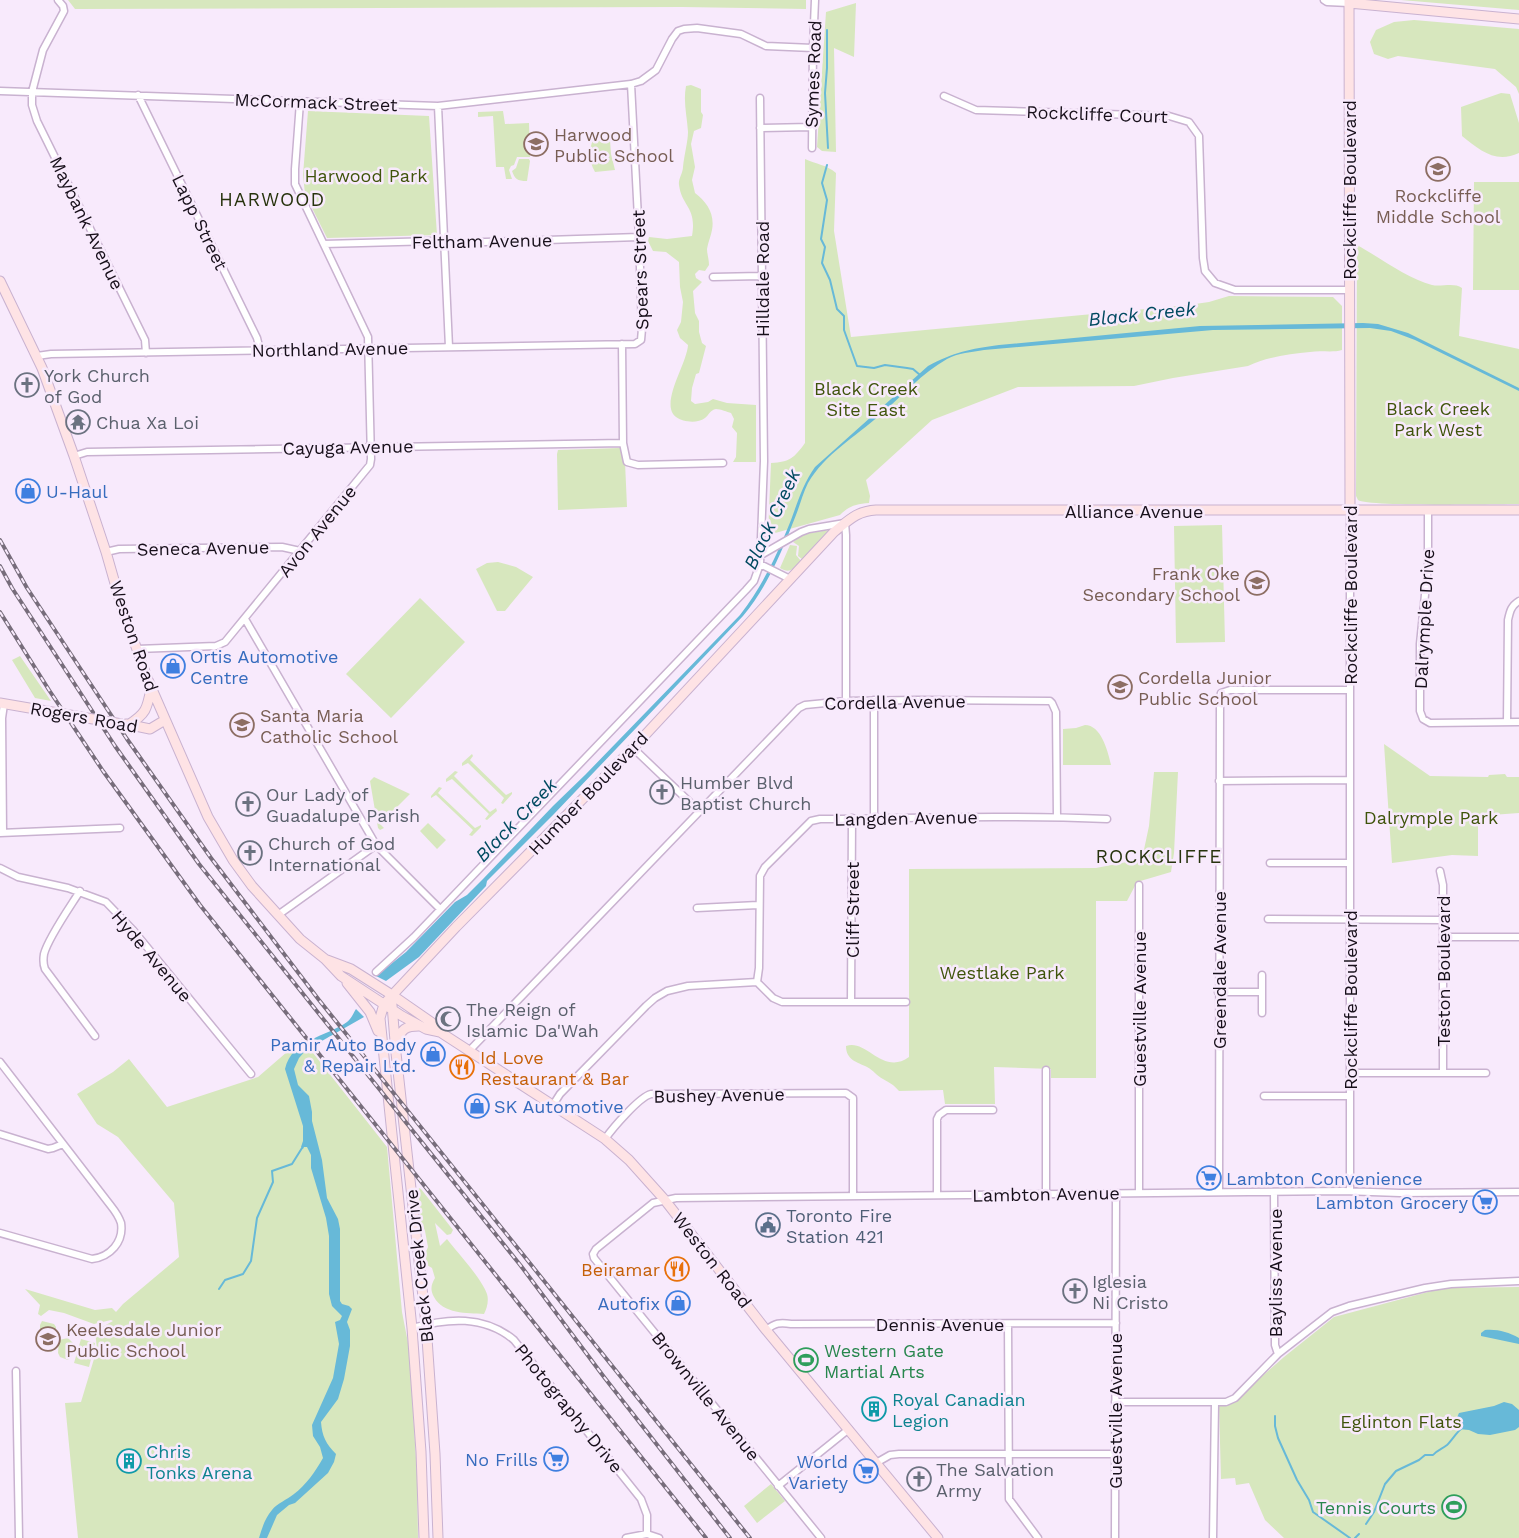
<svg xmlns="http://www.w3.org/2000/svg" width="1519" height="1538" viewBox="0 0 1519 1538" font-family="'Work Sans',sans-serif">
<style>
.green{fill:#d7e7be}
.water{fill:#67b9d8}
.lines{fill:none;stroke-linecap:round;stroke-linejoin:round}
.stream{stroke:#67b9d8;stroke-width:2}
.street-casing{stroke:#c9b2d0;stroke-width:9}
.secondary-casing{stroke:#c9b2d0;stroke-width:11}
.street{stroke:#fff;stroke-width:6}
.secondary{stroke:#fee3e5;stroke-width:9}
.rail-casing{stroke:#776d7b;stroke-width:4}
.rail{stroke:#f8eafc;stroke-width:2;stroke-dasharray:5.5;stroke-linecap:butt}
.secondary-bridge-casing{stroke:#c9b2d0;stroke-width:11;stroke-linecap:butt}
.secondary-bridge{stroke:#fee3e5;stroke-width:9}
.labels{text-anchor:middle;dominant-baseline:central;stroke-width:5;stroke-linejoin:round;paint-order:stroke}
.street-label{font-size:18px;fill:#170f1a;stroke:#f8eafc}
.education-label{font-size:18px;fill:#785e54;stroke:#f8eafc;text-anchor:start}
.park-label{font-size:18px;fill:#3f540b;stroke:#f8eafc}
.worship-label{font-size:18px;fill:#5b616d;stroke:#f8eafc;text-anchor:start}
.shop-label{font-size:18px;fill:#366cbe;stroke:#f8eafc;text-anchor:end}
.food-label{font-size:18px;fill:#c56008;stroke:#f8eafc;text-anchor:start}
.service-label{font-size:18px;fill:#4e5e75;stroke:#f8eafc;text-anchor:start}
.leisure-label{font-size:18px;fill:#27864d;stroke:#f8eafc;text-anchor:start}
.culture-label{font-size:18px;fill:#0d838f;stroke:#f8eafc;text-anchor:start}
.neighbourhood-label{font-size:19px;letter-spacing:1px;fill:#27330d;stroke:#f8eafc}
.water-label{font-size:19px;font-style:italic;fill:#004a60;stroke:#f8eafc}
</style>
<rect width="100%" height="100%" fill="#f8eafc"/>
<path class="green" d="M68,0h738v9l-124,-2 -607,2z
M1401,0h118v10z
M856,3l-2,54 -20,-9 2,104 -14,-1 -5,-4 9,-135z
M1414,20l105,9v65l-3,-7 -21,-18 -97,-13 -10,3 -14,-5 -4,-12 6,-12 18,-8z
M691,85l10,4v23l2,3 -2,13 -7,3 -3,13 4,23 -3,13 3,13c12,9 20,21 17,37 -1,6 -4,12 -5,19 0,5 2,10 2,16l-4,6 -6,-1 -4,4 1,4 6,4 -9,9 2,22 4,8v11l3,11 4,3 -7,27 -3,1 -4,14 -1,13 4,3 13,-2 5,-3 14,4 29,2v57h-23l3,-5 1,-24 -5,-6 2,-8 -3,-6c-4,-1 -10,-4 -15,-4 -6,1 -7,6 -11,9 -8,6 -22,4 -29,-1 -17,-13 11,-53 12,-72l-8,-7 -3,-8 4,-8 2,-20 -3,-15 -1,-25 -13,-10 -13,-1 -5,-10 1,-4 18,2 25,-3c5,-29 -10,-29 -13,-51 -1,-6 4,-12 4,-18 1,-11 5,-26 5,-35 -1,-16 -5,-30 -2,-46z
M1501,93l9,1 9,29v30c-24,11 -39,-3 -57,-17l-1,-29z
M308,111l121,5 8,119 -110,3 -22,-44 -2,-19z
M503,111l2,13 24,-1 1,34h-13l-3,8 -3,1 -2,4 3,9h-6l-2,-12h-8l-3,-51 -15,1v-5z
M593,140h17l1,14 4,16 -20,2c-6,-11 -7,-20 -2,-32z
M519,159h10l1,2 -3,20c-10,0 -12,-2 -15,-10l4,-3z
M805,159c11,5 22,6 31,14l-2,58 17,106 337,-32 21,-3 20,-6 104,1 9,9v44c-10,3 -21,0 -32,2 -20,2 -43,5 -62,14l-75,12 -39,8 -116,1 -86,33 -66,60 4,16 -1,7c-13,1 -20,3 -29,12l-72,20 3,-72c19,-1 23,-5 34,-20z
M1474,182h45v108h-46z
M1357,245c22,12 51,34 75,40 10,2 22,-3 30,3l-3,48 60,13v155c-21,0 -152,3 -161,-4l-2,-4z
M620,448l5,14 2,45 -69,3 -1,-56 1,-4z
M1222,525l3,117 -49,1 -2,-117z
M829,530l-27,29 -4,-3 1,-10 -6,-4 11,-8z
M790,545l7,1 -1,9 5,6c-8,8 -11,13 -21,7z
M498,562l18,5 17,10 -28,34h-8l-21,-42 11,-6z
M420,598l45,44 -74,76 -45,-44z
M20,656l31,45 -16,-3 -23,-38z
M1085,725c16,0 23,26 26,40h-48v-36l13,-1z
M1384,744l46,32 58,1 1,-2 16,-1 2,3h12v36l-41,3v40l-26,-1 -60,8z
M472,754l1,2 -3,4 36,35 6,-3v2l-9,10 -2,-1 3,-5 -36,-35 -6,3v-3z
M455,771l3,1 -4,4 36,36 6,-4 1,3 -10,9 -2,-1 4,-5 -37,-35 -6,3v-3z
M1154,772h24l-4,81 -3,19 -34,10 -10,19h-31v177h-45v-9l-57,-2 1,37h-50l-2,-14 -44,1c-5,-6 -9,-8 -16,-12 -6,-3 -10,-9 -16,-12 -10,-5 -21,-7 -21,-21 20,-8 37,30 63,11v-188l187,-1 46,-9 7,-33z
M374,777l36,17 -30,30 4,4 -4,2 -2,-2 -8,-47z
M439,787l3,1 -4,5 37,35 6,-3v2l-9,9 -3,-1 4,-5 -37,-35 -5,3v-2z
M428,823l18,17 -9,9 -17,-18z
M302,1039l85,108 15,165 7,36 8,126 1,64h-340l-13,-135 16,-1 16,-53 -2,-18 18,-10 -2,-1 -17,4 -30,-11 -15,-3 -8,6 -3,-2 2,-9 -15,-16 70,21 17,-2 4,4 7,-8 56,-47 -5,-54 -56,-66 -21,-13 -20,-30 36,-22 16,-13 38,48 91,-30z
M419,1188l2,1 32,41 -2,4 -4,1 -12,-12 5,23 7,-7c10,13 35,40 40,55 2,6 0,15 -3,20 -17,-1 -41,0 -50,-17 -4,-7 -3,-12 1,-19l-3,-10 -5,-3 -2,-11 3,-7 -3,-16 -4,-9 -3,-30z
M1519,1287v251h-235l-19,-18 -16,-37 -13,2 -1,-7 -14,1 -2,-73h5l12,-7 48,-42 50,-40 109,-29z
M42,1321l12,3 2,3 -1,19 -3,6 -10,-3 -2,-3v-21z
M68,1338l6,6 -2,12 -4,4 -8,-3 -2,-4 1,-13z
M81,1339l14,4 -6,24 -15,-4z
M771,1484l14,17 -28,22 -13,-17z"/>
<path class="water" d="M1363,323l15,1 30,9 111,55v3l-104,-51 -24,-9 -21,-3 -157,2 -229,20c-12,2 -26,3 -37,9 -25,14 -45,37 -67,56 -25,22 -55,39 -72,68 -5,10 -8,22 -12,32 -14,36 -28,71 -53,101l-189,198 -67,67 -1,5 -67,71 -33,24 -10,-5 30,-24 49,-50 12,-7 16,-16 70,-73 33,-32 154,-159c23,-30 37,-60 51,-95 7,-19 12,-36 24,-53l113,-101c26,-14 42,-17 71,-21l201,-19z
M356,1009l8,8 -58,33 -7,8 -5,11 4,16 11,11 3,16v9l10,39 5,38 11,21 2,10v72l2,3 7,2 3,3 -5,13 3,8v16l-6,33 -6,20 -17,23c1,14 5,22 15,32l-2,8 -6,11 -33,30 -6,2 -12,10 -10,23h-8c3,-10 6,-20 13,-28 5,-7 15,-10 22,-16 12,-9 21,-22 29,-36l-3,-11 -7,-11 -1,-11 21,-47 6,-34 -4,-22 5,-2 2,-4 -10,-10 -3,-12v-58l-3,-18 -15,-50v-13l-4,-8h-3l-1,2 -2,-2 2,-6v-15l-18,-57c7,-30 41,-32 62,-47 4,-3 6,-8 9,-13z
M1485,1330c13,-1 23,2 34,8v6l-38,-8v-3z
M1504,1402l8,2 7,6v17l-4,3 -25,5 -12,-1 -9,-4 -11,-1 -3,-7 4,-9 35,-7z"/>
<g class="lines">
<path class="stream" d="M827,30v38l-2,25 3,55
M827,165l-5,18 5,17 -6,39 4,8 -3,16 8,17 7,29 7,7v14l13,36 17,2 11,-3 22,3 6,1 7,6
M219,1289l6,-9 18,-6 8,-13 6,-43 16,-36 -1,-11 20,-7 10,-16
M1275,1416v10l3,12 19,42 12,20 4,12 37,26
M1366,1524l8,-12 11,-28 11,-13 23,-11 6,-5h8c4,-5 9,-6 14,-10 5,-5 9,-12 14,-16
M1355,1538l4,-4"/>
<g class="street-casing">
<path id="street" d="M58,0l5,6 1,5 -21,39 -11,42v13l5,16 108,219 1,13
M1324,0l3,2 22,1
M0,91l438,15 193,-22 10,-3 15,-11 16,-31 6,-8 6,-2 13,-1 44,6 25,12 47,2
M138,95l119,243 3,12
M944,96l32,14 193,6 20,6 10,14 4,122 2,13 10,12 20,7h115
M438,106l11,241
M760,128l51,-1
M812,148l1,-100 2,-48
M324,244l111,-3 17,2 187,-6
M713,277l48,-1
M622,344l1,99 4,19 11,3 85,-2
M37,356l14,-2 584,-10 6,-4 1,-11 -3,-92 -8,-153
M74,456l13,-4 536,-9
M1350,511v680
M1428,511v54l-8,79v67l3,8 7,4 89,-1
M106,552l13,-3 163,-2 18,4
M761,555l40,-23 8,-3 36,-6 1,12v166
M760,564l30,15
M245,619l131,226 64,64
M137,649l79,-3 9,-4 145,-177 1,-6 -3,-122 -73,-153v-15l5,-67
M874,700v118
M1507,722l1,-102c2,-9 3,-14 11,-19
M633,748l66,63
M1219,781l131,-1
M3,832l-1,-114 2,-14
M0,833l120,-5
M1270,863h80
M0,868l18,9 50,11 38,14 27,28 118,144
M1440,871l3,14v187
M1139,885v308
M80,891c-10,16 -32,47 -36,63 -1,6 -1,10 1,15l50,67
M697,908l61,-3
M278,915l98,-70
M1268,919l175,1
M1443,937h76
M376,972l38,-35 332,-347 8,-9 6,-17 4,-103 -4,-363
M1262,975v38
M757,982l2,-14 1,-92 5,-9 46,-46 9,-2c96,-1 191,-4 287,0
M757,982l16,16 9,4h124
M1218,992h44
M851,1002l1,-184
M469,1051l330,-343 6,-3 41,-4 71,-1 133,1 2,2 4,9 1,105
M0,1062l111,144c4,5 8,11 10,17 3,19 -11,34 -29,36l-92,-26
M1046,1070v124
M1351,1073h135
M1264,1096h86
M553,1105l7,-11 86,-88 9,-8 12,-7 21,-5 69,-4
M0,1134l48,15 5,-1 10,-4
M605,1139c7,-10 34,-42 46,-45l195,-1 7,5v97
M1219,1192l1,-495 1,-4 9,-3h120
M1274,1192l1,153 3,9
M937,1195v-76l2,-4 7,-5h47
M1008,1324l1,175 29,39
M412,1328c36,-10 72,-13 102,12l127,159 6,16v19
M766,1330c9,-7 14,-8 25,-6l325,-1
M16,1371l3,167
M1115,1402h111l9,-4 43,-44 54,-42 17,-6 76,-18 26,-4 68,-3
M876,1463l14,-8 9,-1h216
M778,1486l71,-57
M626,1538l21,-4 12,4
M821,1538l-227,-280 -1,-4 3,-5 57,-46 23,-5 667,-7 57,2 119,-1
M1115,1538l1,-345
M1213,1538l2,-135"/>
</g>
<g class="secondary-casing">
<path id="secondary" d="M1349,0l1,511
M1349,3l170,16
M0,281l42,87 32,88 32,96 16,56 26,72 60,137 25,43 19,26 48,53 25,20 16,17 61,40 24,13 14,3
M0,703l58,10
M126,724l24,5 15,-9
M128,725c18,-11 19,-16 23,-36
M327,960l24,9 41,26 39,27 9,10 165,107 24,21 35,39 102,131 172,208
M347,983l23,29 8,19
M392,1005l4,48 30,271 9,130 3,84
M398,1043c2,-14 8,-17 21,-17
M424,1538l-3,-86 -9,-124 -32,-310 4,-14 72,-77 177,-179 201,-216c15,-12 23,-21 42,-22h643"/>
</g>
<use href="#street" class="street"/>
<use href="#secondary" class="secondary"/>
<g class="rail-casing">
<path id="rail" d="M0,540l27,48 100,151 84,119 108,142 431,538
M0,566l12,22 103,158 84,118 322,402 83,111 126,161
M0,612l49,78 54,81 97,134 506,633"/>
</g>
<use href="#rail" class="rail"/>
<g class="secondary-bridge-casing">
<path id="secondary-bridge" d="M58,713l64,11"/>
</g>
<use href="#secondary-bridge" class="secondary-bridge"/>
</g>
<defs>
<g id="school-ring" transform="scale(1.25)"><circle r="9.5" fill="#f8eafc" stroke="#8d6e63" stroke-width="1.5"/><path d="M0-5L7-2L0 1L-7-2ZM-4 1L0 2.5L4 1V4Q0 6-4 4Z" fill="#8d6e63"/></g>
<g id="church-ring" transform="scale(1.25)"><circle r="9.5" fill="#f8eafc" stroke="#6b7280" stroke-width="1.5"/><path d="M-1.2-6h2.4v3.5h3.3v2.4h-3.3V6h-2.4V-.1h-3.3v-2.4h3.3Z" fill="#6b7280"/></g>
<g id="temple-ring" transform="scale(1.25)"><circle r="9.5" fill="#f8eafc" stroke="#6b7280" stroke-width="1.5"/><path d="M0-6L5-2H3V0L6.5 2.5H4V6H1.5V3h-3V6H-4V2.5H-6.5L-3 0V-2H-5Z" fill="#6b7280"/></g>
<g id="shop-ring" transform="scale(1.25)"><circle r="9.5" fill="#f8eafc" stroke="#3f7fe0" stroke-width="1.5"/><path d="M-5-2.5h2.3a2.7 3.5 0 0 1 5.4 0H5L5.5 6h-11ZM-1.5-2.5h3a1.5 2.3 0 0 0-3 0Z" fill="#3f7fe0"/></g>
<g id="mosque-ring" transform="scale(1.25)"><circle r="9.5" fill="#f8eafc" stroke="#6b7280" stroke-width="1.5"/><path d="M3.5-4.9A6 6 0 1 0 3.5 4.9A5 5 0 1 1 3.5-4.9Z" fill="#6b7280"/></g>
<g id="restaurant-ring" transform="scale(1.25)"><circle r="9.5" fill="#f8eafc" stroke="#e8710a" stroke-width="1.5"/><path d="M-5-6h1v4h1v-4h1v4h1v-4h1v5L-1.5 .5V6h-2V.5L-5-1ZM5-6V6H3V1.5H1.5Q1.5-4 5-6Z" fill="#e8710a"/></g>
<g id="supermarket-ring" transform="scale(1.25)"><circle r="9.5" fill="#f8eafc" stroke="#3f7fe0" stroke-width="1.5"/><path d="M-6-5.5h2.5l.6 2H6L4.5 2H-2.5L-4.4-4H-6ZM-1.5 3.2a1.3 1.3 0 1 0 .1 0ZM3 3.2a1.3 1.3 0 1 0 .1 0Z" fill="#3f7fe0"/></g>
<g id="civic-ring" transform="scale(1.25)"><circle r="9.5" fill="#f8eafc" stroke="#5c6f8a" stroke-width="1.5"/><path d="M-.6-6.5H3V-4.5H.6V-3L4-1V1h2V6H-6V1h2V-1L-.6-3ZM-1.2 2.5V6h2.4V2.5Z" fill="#5c6f8a"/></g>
<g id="stadium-ring" transform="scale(1.25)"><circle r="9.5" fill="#f8eafc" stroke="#2e9e5b" stroke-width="1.5"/><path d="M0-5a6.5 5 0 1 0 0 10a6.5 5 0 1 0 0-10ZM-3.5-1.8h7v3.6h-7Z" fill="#2e9e5b"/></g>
<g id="building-ring" transform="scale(1.25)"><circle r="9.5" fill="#f8eafc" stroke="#0f9aa8" stroke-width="1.5"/><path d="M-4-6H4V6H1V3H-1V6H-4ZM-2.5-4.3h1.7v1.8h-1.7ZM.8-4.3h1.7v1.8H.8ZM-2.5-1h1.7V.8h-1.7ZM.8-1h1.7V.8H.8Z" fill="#0f9aa8"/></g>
</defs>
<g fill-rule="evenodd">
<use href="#school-ring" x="536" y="144"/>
<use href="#school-ring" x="1438" y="169"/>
<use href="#church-ring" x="27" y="385"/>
<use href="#temple-ring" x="78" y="422"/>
<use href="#shop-ring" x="28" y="491"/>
<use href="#school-ring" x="1257" y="583"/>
<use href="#shop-ring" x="173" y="666"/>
<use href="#school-ring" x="1120" y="687"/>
<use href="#school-ring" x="242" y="725"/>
<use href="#church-ring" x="662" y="792"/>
<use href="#church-ring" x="248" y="804"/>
<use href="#church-ring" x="250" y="853"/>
<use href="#mosque-ring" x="448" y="1019"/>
<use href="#shop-ring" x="433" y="1054"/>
<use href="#restaurant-ring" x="462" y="1067"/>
<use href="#shop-ring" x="477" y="1106"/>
<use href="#supermarket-ring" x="1209" y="1178"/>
<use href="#supermarket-ring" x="1485" y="1202"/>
<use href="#civic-ring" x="768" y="1225"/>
<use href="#restaurant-ring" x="677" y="1269"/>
<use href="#church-ring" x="1075" y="1291"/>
<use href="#shop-ring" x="678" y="1303"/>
<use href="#school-ring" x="48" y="1339"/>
<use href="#stadium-ring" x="806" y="1360"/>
<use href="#building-ring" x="874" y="1409"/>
<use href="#supermarket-ring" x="556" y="1459"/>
<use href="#building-ring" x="129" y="1461"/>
<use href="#supermarket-ring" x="866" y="1471"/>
<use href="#church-ring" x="919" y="1479"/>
<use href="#stadium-ring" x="1454" y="1507"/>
</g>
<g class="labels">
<g class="street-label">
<text transform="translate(813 74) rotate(-88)">Symes Road</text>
<text transform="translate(316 102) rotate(2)">McCormack Street</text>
<text transform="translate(1097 114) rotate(2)">Rockcliffe Court</text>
<text transform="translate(1349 190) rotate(-90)">Rockcliffe Boulevard</text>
<text transform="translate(200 222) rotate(64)">Lapp Street</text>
<text transform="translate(87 223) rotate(64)">Maybank Avenue</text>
<text transform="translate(482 241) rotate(-1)">Feltham Avenue</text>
<text transform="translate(640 270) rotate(-92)">Spears Street</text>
<text transform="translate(762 279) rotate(-90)">Hilldale Road</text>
<text transform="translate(330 349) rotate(-1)">Northland Avenue</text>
<text transform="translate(348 447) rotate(-1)">Cayuga Avenue</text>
<text x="1134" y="511">Alliance Avenue</text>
<text transform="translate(317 531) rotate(-51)">Avon Avenue</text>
<text transform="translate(203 548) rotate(-1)">Seneca Avenue</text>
<text transform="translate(1350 595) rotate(-90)">Rockcliffe Boulevard</text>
<text transform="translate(1424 619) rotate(-87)">Dalrymple Drive</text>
<text transform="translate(134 636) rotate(71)">Weston Road</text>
<text transform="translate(895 702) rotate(-1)">Cordella Avenue</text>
<text transform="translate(84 717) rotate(10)">Rogers Road</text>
<text transform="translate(588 793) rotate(-46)">Humber Boulevard</text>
<text transform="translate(906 818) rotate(-1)">Langden Avenue</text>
<text transform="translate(852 910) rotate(-90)">Cliff Street</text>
<text transform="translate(152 956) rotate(50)">Hyde Avenue</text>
<text transform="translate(1219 970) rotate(-90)">Greendale Avenue</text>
<text transform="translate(1443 971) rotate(-90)">Teston Boulevard</text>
<text transform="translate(1350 1000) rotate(-90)">Rockcliffe Boulevard</text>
<text transform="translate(1139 1009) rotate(-90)">Guestville Avenue</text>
<text transform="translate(719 1095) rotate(-1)">Bushey Avenue</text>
<text transform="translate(1046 1194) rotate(-1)">Lambton Avenue</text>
<text transform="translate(712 1260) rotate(52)">Weston Road</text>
<text transform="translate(419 1266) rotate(-96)">Black Creek Drive</text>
<text transform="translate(1275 1273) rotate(-90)">Bayliss Avenue</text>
<text x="940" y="1324">Dennis Avenue</text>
<text transform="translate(706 1396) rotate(51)">Brownville Avenue</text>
<text transform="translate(569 1408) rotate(51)">Photography Drive</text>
<text transform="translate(1115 1411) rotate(-90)">Guestville Avenue</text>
</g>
<g class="education-label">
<text x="554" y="134">Harwood<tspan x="554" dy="21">Public School</tspan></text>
<text x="1438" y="195" text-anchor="middle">Rockcliffe<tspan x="1438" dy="21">Middle School</tspan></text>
<text x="1240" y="573" text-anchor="end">Frank Oke<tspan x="1240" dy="21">Secondary School</tspan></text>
<text x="1138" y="677">Cordella Junior<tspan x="1138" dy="21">Public School</tspan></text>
<text x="260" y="715">Santa Maria<tspan x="260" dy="21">Catholic School</tspan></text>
<text x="66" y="1329">Keelesdale Junior<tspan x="66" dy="21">Public School</tspan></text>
</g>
<g class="park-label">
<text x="366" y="175">Harwood Park</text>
<text x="866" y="388">Black Creek<tspan x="866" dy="21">Site East</tspan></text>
<text x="1438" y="408">Black Creek<tspan x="1438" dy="21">Park West</tspan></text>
<text x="1431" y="817">Dalrymple Park</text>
<text x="1002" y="972">Westlake Park</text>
<text x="1401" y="1421">Eglinton Flats</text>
</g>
<g class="worship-label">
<text x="44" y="375">York Church<tspan x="44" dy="21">of God</tspan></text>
<text x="96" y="422">Chua Xa Loi</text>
<text x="680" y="782">Humber Blvd<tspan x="680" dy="21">Baptist Church</tspan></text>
<text x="266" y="794">Our Lady of<tspan x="266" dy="21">Guadalupe Parish</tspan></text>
<text x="268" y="843">Church of God<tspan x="268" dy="21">International</tspan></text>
<text x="466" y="1009">The Reign of<tspan x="466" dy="21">Islamic Da'Wah</tspan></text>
<text x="1092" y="1281">Iglesia<tspan x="1092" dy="21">Ni Cristo</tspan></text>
<text x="936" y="1469">The Salvation<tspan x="936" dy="21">Army</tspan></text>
</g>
<g class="shop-label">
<text x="46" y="491" text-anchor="start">U-Haul</text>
<text x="190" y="656" text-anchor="start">Ortis Automotive<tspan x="190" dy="21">Centre</tspan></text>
<text x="416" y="1044">Pamir Auto Body<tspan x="416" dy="21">&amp; Repair Ltd.</tspan></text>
<text x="494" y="1106" text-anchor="start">SK Automotive</text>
<text x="1226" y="1178" text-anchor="start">Lambton Convenience</text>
<text x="1468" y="1202">Lambton Grocery</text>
<text x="660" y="1303">Autofix</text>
<text x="538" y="1459">No Frills</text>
<text x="848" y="1461">World<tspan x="848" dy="21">Variety</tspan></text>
</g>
<g class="food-label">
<text x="480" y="1057">Id Love<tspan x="480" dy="21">Restaurant &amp; Bar</tspan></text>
<text x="660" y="1269" text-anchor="end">Beiramar</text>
</g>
<g class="service-label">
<text x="786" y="1215">Toronto Fire<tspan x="786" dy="21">Station 421</tspan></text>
</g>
<g class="leisure-label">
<text x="824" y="1350">Western Gate<tspan x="824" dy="21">Martial Arts</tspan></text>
<text x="1436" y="1507" text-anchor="end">Tennis Courts</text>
</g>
<g class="culture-label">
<text x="892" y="1399">Royal Canadian<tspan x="892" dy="21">Legion</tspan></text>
<text x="146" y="1451">Chris<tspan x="146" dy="21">Tonks Arena</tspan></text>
</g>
<g class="neighbourhood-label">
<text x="272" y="199">HARWOOD</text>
<text x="1159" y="856">ROCKCLIFFE</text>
</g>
<g class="water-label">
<text transform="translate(1142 314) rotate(-6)">Black Creek</text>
<text transform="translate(772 519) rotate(-65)">Black Creek</text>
<text transform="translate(516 820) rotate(-46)">Black Creek</text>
</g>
</g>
</svg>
